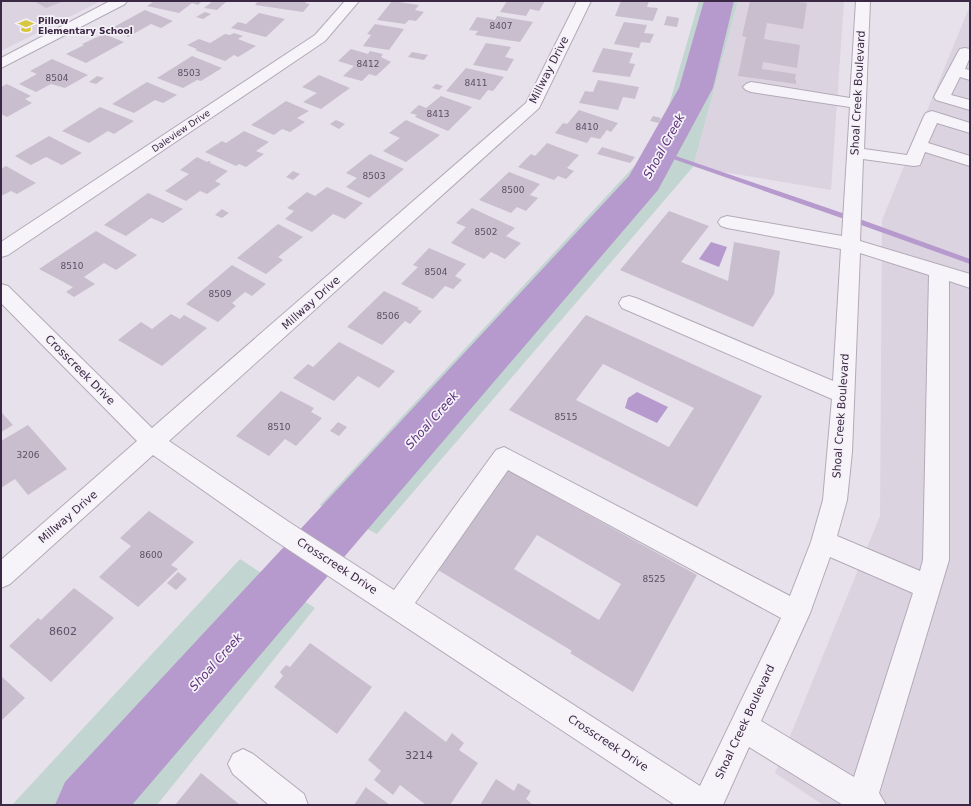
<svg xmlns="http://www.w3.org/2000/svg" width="971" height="806" viewBox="0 0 971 806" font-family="'DejaVu Sans',sans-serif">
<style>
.built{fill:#dcd3e0}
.green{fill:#c2d5d1}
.water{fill:#b69acd}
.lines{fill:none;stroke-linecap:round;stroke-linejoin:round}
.stream{fill:#b69acd;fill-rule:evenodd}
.river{fill:#b69acd;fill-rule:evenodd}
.building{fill:#c9bece;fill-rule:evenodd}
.minor-casing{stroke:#b3aab9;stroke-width:2}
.minor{fill:#f7f4f9;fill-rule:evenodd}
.labels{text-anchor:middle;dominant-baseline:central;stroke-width:3.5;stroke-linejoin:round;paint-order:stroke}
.far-poi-label{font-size:9px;font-weight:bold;fill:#3b2844;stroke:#f5f1f8;text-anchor:start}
.number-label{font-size:9px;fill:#5e4e66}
.far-street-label{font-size:9px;fill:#3b2844;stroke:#f5f1f8}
.street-label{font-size:11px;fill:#3b2844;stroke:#f5f1f8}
.near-number-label{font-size:11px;fill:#5e4e66}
.water-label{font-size:12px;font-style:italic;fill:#5c2f7b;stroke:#f5f1f8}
</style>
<rect width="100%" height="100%" fill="#e7e1eb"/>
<path class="built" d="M1,1h100l-100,50z
M738,1h106l-13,189 -138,-23z
M969,8l1,797h-147l-48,-32 105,-257 2,-296z"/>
<path class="green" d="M699,1h39l-45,166 -316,367 -57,-29 319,-344 30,-56z
M240,559l75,49 -158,197h-145z"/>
<path class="water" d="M711,242l16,5 -8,20 -20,-8z
M637,392l31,15 -11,16 -32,-15 3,-10z"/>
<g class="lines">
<path class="stream" d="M661,151l193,66 116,42v5l-120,-43 -191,-67 -1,-1z"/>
<path class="river" d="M704,1h30l-21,87 -55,102 -526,615h-77l10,-23 564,-606 50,-88z"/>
</g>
<path class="building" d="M34,1h30l-18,7z
M154,1h48l-4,4 -6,-2 -13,10 -32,-7z
M213,1h6l7,1 -9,8 -13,-2z
M258,1h49l-2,2 5,1 -7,8 -48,-7z
M392,1l27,4 -4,5 9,2 -8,9 -7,-1 -4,4 -28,-4z
M507,1h38l-6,10 -9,-2 -4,7 -26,-4z
M621,1h28l-2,6 11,1 -5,13 -38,-5z
M750,1h40l17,2 -4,26 -36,-6 -3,16 36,6 -3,23 -34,-6 -1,7 34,5 -1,6h1v4l-58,-8 8,-39 -4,-1z
M145,10l28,11 -12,7 -10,-4 -23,13 -18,-8z
M205,12l6,2 -8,5 -7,-2z
M259,13l26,6 -19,18 -35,-9 7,-6 8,2z
M497,16l36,6 -13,20 -45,-7 3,-4 -9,-1 8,-13 18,3z
M667,16l12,2 -2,9 -13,-2z
M624,22l23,3 -3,8 10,1 -4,9 -9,-1 -2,6 -25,-4z
M375,24l29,5 -15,21 -26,-4 8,-11 -4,-1z
M234,33l9,3 -5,3 18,7 -18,11 -4,-2 -9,6 -30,-11 2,-1 -10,-4 12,-6 11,4 15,-9 5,1z
M104,34l20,8 -38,21 -20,-9 18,-9 -2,-1z
M486,43l25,4 -6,10 9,2 -7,12 -34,-6z
M603,48l30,5 -4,10 6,1 -5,13 -38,-5z
M351,49l17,5 2,-3 13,3 -2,3 10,5 -15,14 -7,-2 -7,7 -19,-5 11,-10 -16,-5z
M412,52l16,3 -4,5 -16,-3z
M192,56l30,12 -21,13 -4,-1 -14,8 -26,-10z
M52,59l36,16 -23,13 -14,-4 -15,8 -17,-8 18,-10 -7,-3z
M466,68l38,9 -11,14 -5,-1 -8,10 -34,-9z
M319,75l31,13 -29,21 -18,-7 14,-9 -15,-6z
M97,76l7,2 -8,6 -7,-2z
M598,80l41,7 -4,12 -12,-2 -5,13 -39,-7 6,-12 8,1z
M147,82l30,13 -14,8 -8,-3 -21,13 -22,-9z
M7,84l24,12 -6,3 7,4 -25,14 -6,-3v-27z
M436,84l7,2 -4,4 -7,-2z
M441,96l31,11 -24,24 -33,-14 2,-2 -7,-2 9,-8 7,3z
M286,101l23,10 -12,7 8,4 -15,10 -8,-3 -8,6 -23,-10z
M100,107l34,14 -20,13 -6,-3 -19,12 -27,-12z
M579,110l39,13 -7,9 -4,-2 -7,9 -9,-2 -4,6 -32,-10 8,-10 4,1z
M653,116l8,2 -2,5 -9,-2z
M336,120l9,4 -6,5 -9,-5z
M406,120l34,15 -34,27 -23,-11 17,-13 -11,-5z
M244,131l25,11 -13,9 8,3 -18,13 -7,-3 -3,2 -31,-14 17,-11 4,2z
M49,136l33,17 -20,12 -16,-8 -15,8 -16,-9z
M547,143l32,12 -12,13 7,3 -8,8 -8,-3 -4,4 -36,-13 13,-13 4,2z
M602,147l33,10 -5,6 -33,-9z
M370,154l34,15 -35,29 -23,-11 11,-9 -11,-5z
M197,157l10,5 2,-1 2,1 -1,1 18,8 -13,10 6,3 -14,10 -7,-3 -14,10 -21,-10 24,-17 -9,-4z
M6,166l30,17 -19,11 -6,-3 -10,5v-27z
M293,171l7,3 -7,6 -7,-3z
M509,172l31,12 -10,11 8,3 -12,13 -9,-4 -6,6 -32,-13z
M327,187l36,16 -18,16 -12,-5 -21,18 -27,-13 9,-8 -7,-3 20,-16 8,4z
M148,193l35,16 -20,14 -12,-5 -25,18 -22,-11z
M472,208l43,20 -9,8 15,7 -16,16 -14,-7 -7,7 -33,-16 15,-16 -10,-4z
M222,209l7,4 -7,5 -7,-3z
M669,211l40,15 -28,36 47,19 6,-39 46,9 -6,43 -21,33 -133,-57z
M278,224l25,13 -25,20 5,3 -17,14 -29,-16z
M96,231l41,24 -21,15 -12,-7 -20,14 11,7 -21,13 -8,-5 7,-5 -34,-18z
M429,248l37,16 -11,12 7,4 -9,9 -8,-3 -12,13 -32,-15 17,-17 -5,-2z
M232,265l34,19 -14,12 -7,-4 -13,11 4,3 -18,16 -32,-18z
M384,291l35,17 -2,1 5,2 -12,13 -5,-3 -23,24 -35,-18z
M171,314l9,5 4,-4 23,13 -45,38 -44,-26 23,-18 11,7z
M586,315l176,81 -65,111 -188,-97zM603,364l91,44 -25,39 -93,-47z
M339,342l56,29 -16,17 -21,-12 -24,25 -41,-23 15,-14 5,3z
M281,391l33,17 -3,4 11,6 -26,28 -11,-7 -16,17 -33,-20z
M1,412l12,13 -12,7z
M338,422l9,5 -8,9 -9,-5z
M28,425l39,44 -39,26 -13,-16 -14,9v-47z
M507,470l190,105 -64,117 -63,-39 2,-2 -139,-84zM537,535l84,49 -22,36 -85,-51z
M149,511l45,31 -23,23 7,4 -40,38 -39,-30 32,-31 -11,-8z
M178,572l9,7 -11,11 -9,-7z
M74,588l40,30 -63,64 -42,-36 29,-28 3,2z
M310,643l62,44 -35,47 -63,-47 9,-11 -3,-4 6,-7 4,2z
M1,676l24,22 -24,23z
M405,711l41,31 6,-9 12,10 -5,7 19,13 -28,42h-24l-26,-20 -7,10 -19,-15 7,-9 -13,-11z
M201,773l39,32h-65z
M496,779l18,12 4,-8 13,8 -5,8 7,6h-53z
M366,787l2,2 22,16h-36z"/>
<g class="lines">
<g class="minor-casing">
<path id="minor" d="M110,1h17l-2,3 -124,64v-10z
M345,1h14l-34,40 -317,214 -7,2v-15l314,-207z
M577,1h14l-52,107 -370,333 120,81 105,68 102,-140 8,-3 286,149 21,-54 12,-42 9,-101 -210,-91 -3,-5 3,-5 7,-2 7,2 197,83 8,-132 -114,-21 -6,-2 -3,-4 3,-4 6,-2 115,20 8,-129 -99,-15 -5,-2 -3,-3 3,-3 5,-2 99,16 6,-97h14l-6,148 43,6 17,-39 2,-3 6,-2 38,12v10l-33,-10 -9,20 42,13v10l-45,-14 -5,13 -6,1 -51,-7 -3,82 110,33v14l-21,-7v279l-70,233 7,12h-43l-94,-58 -26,58h-48l-404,-267 -118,-83 -143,129 -9,4v-28l136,-119 -136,-138v-19l7,2 144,142 374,-325zM860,253l69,22 -6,285 -3,11 -83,-35 10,-36 5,-48zM508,470l273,148 -81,168 -285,-183zM830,557l83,36 -59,184 -93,-56 49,-108z
M965,48l5,1v8l-5,12 5,1v10l-10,-3 -9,18 19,5v10l-34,-10 -2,-3 24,-45 2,-3z
M243,749l10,5 51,40 4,11h-39l-36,-31 -5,-10 5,-10z"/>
</g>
<use href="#minor" class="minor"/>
</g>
<defs>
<g id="school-bare" transform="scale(1.2)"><path d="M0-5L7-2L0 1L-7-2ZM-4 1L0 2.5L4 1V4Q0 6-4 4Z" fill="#d7c73f" stroke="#f5f1f8" stroke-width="2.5" paint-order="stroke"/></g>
</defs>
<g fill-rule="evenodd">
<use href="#school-bare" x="26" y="26"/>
</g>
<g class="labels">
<g class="far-poi-label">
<text x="38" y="21">Pillow<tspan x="38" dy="10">Elementary School</tspan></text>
</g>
<g class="number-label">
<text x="501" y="26">8407</text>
<text x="368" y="64">8412</text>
<text x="189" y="73">8503</text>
<text x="57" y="78">8504</text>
<text x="476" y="83">8411</text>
<text x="438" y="114">8413</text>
<text x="587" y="127">8410</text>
<text x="374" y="176">8503</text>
<text x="513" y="190">8500</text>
<text x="486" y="232">8502</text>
<text x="72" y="266">8510</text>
<text x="436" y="272">8504</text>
<text x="220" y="294">8509</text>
<text x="388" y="316">8506</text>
<text x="566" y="417">8515</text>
<text x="279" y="427">8510</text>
<text x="28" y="455">3206</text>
<text x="151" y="555">8600</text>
<text x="654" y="579">8525</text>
</g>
<g class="far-street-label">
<text transform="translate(181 131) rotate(-34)">Daleview Drive</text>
</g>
<g class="street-label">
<text transform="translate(549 70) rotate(-63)">Millway Drive</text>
<text transform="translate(858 93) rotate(-87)">Shoal Creek Boulevard</text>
<text transform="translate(311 303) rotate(-42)">Millway Drive</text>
<text transform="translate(80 370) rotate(45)">Crosscreek Drive</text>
<text transform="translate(841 416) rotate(-86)">Shoal Creek Boulevard</text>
<text transform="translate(68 517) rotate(-41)">Millway Drive</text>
<text transform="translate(337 566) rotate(33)">Crosscreek Drive</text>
<text transform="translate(745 722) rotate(-65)">Shoal Creek Boulevard</text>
<text transform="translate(608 743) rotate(33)">Crosscreek Drive</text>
</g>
<g class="near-number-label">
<text x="63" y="631">8602</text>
<text x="419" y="755">3214</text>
</g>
<g class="water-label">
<text transform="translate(664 146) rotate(-61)">Shoal Creek</text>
<text transform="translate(432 420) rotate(-48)">Shoal Creek</text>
<text transform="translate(216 662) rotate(-48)">Shoal Creek</text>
</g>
</g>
<rect width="971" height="806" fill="none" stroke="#3b2844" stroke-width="4"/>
</svg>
